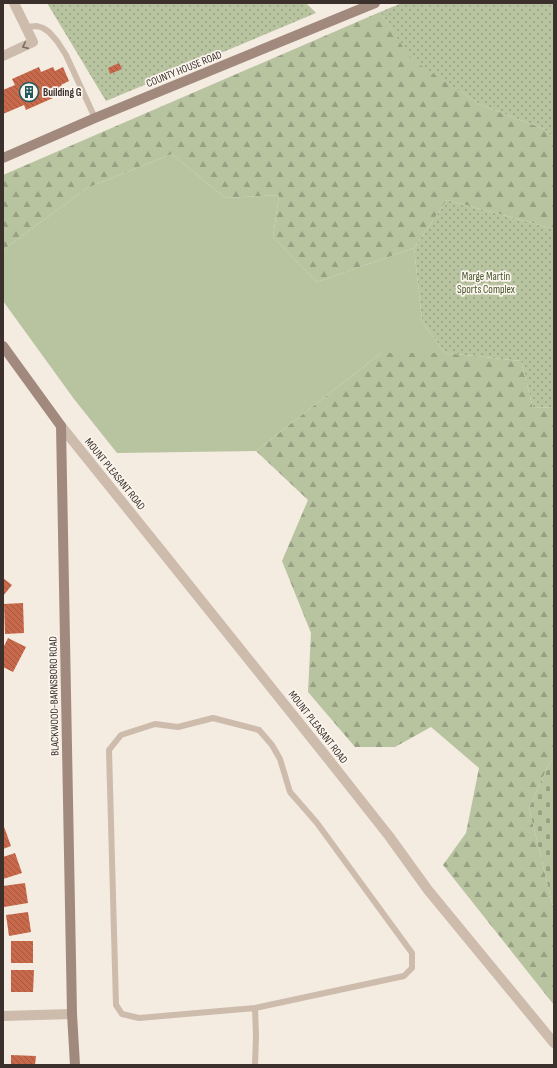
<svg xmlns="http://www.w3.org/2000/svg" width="557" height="1068" viewBox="0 0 557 1068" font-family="'Sofia Sans Condensed',sans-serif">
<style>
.grass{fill:#b8c4a0}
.forest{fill:url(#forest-firs)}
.cemetery{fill:url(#cemetery-stones)}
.park{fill:url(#park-dots)}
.building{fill:url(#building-back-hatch)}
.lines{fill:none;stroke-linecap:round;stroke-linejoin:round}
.service{stroke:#cdbbac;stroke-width:6}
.minor{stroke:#cdbbac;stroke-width:10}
.tertiary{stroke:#cdbbac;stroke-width:10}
.secondary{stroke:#a18a7d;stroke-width:10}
.oneway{stroke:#7d6f65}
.labels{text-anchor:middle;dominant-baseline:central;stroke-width:3.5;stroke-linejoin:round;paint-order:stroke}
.street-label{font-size:11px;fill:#3b302b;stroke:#fbf5ee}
.poi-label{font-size:11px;font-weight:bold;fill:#3b302b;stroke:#fbf5ee;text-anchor:start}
.park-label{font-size:11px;fill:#4a5a2e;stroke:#fbf5ee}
</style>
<defs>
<pattern id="forest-firs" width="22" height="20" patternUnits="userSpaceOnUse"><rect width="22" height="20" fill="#b8c4a0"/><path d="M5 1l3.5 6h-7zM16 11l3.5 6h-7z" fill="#97a083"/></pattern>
<pattern id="cemetery-stones" width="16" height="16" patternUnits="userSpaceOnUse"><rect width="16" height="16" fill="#b8c4a0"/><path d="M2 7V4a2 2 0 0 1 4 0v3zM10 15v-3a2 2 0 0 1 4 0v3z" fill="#97a083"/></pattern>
<pattern id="park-dots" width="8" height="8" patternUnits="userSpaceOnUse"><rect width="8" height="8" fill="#b8c4a0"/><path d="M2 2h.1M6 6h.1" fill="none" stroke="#97a083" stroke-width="1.8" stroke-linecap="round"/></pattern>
<pattern id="building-back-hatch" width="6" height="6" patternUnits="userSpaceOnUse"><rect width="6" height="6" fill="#c8694b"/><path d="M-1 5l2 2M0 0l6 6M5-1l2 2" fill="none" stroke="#a4573f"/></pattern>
</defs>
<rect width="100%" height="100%" fill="#f4ebe1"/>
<path class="grass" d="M172,154l53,44 54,-3 -6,42 44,45 97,-34 8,73 23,32h-64l-125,98 -139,2 -43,-54 -71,-98v-51l84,-62z"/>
<path class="forest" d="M380,12l32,47 67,45 65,25 10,9v91l-107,-29 -33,48 -97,34 -44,-45 6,-42 -54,3 -53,-44 -85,34 -84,62v-75z
M381,353h64l76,8 12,47 21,-1v354l-4,1 -21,46 25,103v94l-111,-140 23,-32 13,-65 -48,-41 -36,20h-40l-47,-55 3,-59 -29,-72 26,-61 -52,-49z"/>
<path class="cemetery" d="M554,761v150l-25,-103 21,-46z"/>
<path class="park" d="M47,3h259l10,10 -210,88z
M402,3h152v135l-10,-9 -65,-25 -68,-45 -31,-47z
M447,200l107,29v178l-21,1 -12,-47 -76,-8 -23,-32 -8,-73z"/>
<path class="building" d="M119,63l3,6 -12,5 -2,-6z
M39,67l2,5 12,-5 2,4 8,-4 6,14 -8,4 2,4 -12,5 2,4 -27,12 -2,-5 -21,9v-24l12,-5 -3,-6z
M3,578l9,7 -9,11z
M23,603l1,30 -19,1 -1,-30z
M8,638l18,9 -13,25 -10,-5v-19z
M3,824l8,22 -8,3z
M15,853l7,20 -19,6v-22z
M25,883l3,20 -24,4 -1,-8v-13z
M28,912l3,20 -22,4 -3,-21z
M11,941h22v22h-22z
M11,970h23l-1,22h-22z
M11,1055l25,1 -1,9h-24z"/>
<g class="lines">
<path class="service" d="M26,27l11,-1 6,2 6,4 8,9 9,14 29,63
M213,718l46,12 13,15 8,14 10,33 27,31 95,130v15l-8,8 -149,32 -116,10 -17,-4 -6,-9 -7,-255 12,-15 34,-11 23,3z
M255,1065l1,-29 -1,-28"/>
<path class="minor" d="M3,56l30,-14 -19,-39
M3,1016l69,-2"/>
<path class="tertiary" d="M61,426l103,128 161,201 64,81 39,54 126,153"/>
<path class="secondary" d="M3,158l92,-40 280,-115
M3,346l58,80 11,588 3,51"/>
</g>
<defs><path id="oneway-chevron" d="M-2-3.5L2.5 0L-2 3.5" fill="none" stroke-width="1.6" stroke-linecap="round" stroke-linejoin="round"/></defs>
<use class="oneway" href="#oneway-chevron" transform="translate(25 46) rotate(156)"/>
<defs>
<g id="building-ring" transform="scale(1)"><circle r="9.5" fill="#fbf5ee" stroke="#1f5a5e" stroke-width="1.5"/><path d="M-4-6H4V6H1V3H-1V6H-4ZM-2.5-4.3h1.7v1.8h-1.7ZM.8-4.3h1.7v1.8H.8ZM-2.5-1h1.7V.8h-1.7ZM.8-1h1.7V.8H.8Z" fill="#1f5a5e"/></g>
</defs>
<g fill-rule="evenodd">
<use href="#building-ring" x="29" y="92"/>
</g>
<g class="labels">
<g class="street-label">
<text transform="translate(184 69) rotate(-22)">COUNTY HOUSE ROAD</text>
<text transform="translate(115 474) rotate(51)">MOUNT PLEASANT ROAD</text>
<text transform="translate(54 696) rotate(-91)">BLACKWOOD-BARNSBORO ROAD</text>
<text transform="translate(318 727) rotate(52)">MOUNT PLEASANT ROAD</text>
</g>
<g class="poi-label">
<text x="43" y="92">Building G</text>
</g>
<g class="park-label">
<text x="486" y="276">Marge Martin<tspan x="486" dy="13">Sports Complex</tspan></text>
</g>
</g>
<rect width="557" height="1068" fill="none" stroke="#3b302b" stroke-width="8"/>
</svg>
